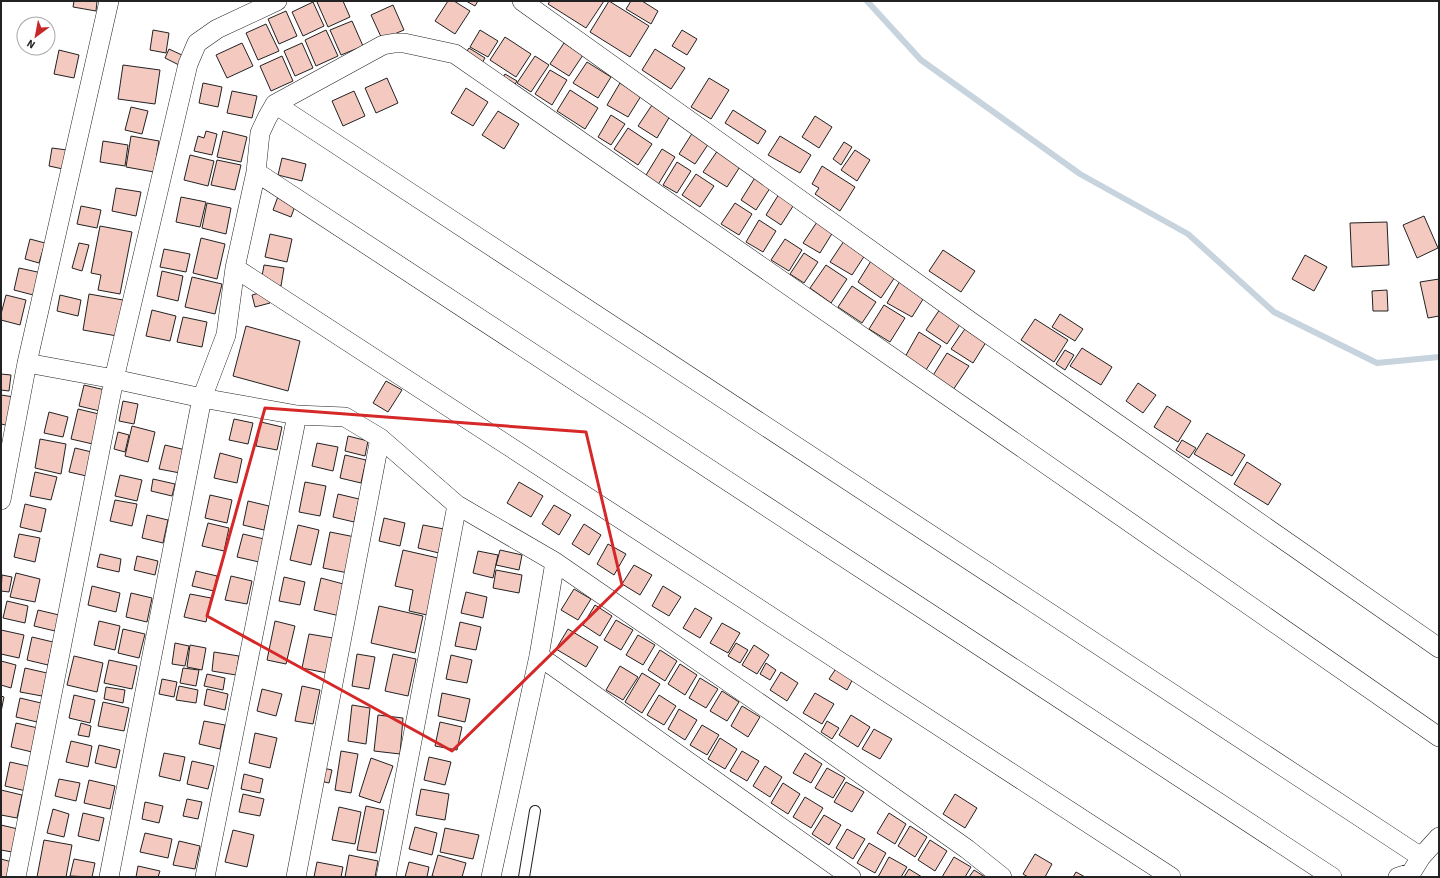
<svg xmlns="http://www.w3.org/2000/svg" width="1440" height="878" viewBox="0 0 1440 878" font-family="'Source Sans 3',sans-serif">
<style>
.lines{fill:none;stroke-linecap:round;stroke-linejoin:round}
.stream{stroke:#c7d3dd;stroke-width:6}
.building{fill:#f3c9c0;stroke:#222}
.lane-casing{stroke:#222;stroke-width:12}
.street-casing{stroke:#222;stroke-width:20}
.lane{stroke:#fff;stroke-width:10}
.street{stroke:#fff;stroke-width:19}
.marked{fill:none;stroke:#d62828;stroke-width:3;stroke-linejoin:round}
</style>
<rect width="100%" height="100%" fill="#fff"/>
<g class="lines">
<path class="stream" d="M867,1l54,59 159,114 108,60 86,78 103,51 62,-6"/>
</g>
<path class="building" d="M74,1h23l-1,10 -23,-4z
M319,1h24l7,16 -22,10 -11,-25z
M448,1h6l16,10 -15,23 -20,-13z
M466,1h12l-3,5z
M550,1h54l-18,27 -38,-24z
M609,1l40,25 -19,31 -40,-25z
M631,1h11l16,10 -7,13 -25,-15z
M313,2l11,24 -21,10 -11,-24z
M393,5l11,25 -22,9 -11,-24z
M286,11l11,25 -18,8 -11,-25z
M352,21l11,25 -22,9 -11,-25z
M266,24l13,27 -21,9 -12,-27z
M153,30l16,3 -3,20 -16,-3z
M326,30l12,26 -22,10 -11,-26z
M480,30l18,11 -10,16 -18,-10z
M682,30l15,9 -10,16 -15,-9z
M505,37l26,17 -15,23 -26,-17z
M242,43l11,23 -26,12 -11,-23z
M302,43l11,25 -18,8 -11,-25z
M564,43l19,12 -14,21 -19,-12z
M469,48l16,10 -6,10 -17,-9z
M169,49l15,7 -5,9 -14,-7z
M655,49l30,19 -14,21 -29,-19z
M59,50l20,5 -5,23 -20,-4z
M282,56l11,25 -22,10 -11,-25z
M535,56l14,9 -18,27 -14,-9z
M587,62l24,15 -13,21 -25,-15z
M123,65l37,5 -5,34 -37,-5z
M550,70l17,10 -15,25 -17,-11z
M505,74l12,7 -5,8 -11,-8z
M387,78l11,25 -22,10 -11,-25z
M709,78l20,12 -18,29 -20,-12z
M203,83l19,4 -4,20 -19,-4z
M620,83l21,13 -13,21 -21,-12z
M466,88l22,14 -15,24 -22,-13z
M570,90l28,18 -13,21 -28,-18z
M232,91l25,5 -5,22 -25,-5z
M354,91l11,25 -22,10 -11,-25z
M652,105l18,11 -13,22 -19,-12z
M131,107l17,4 -6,23 -17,-4z
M733,110l33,21 -8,13 -33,-21z
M498,111l21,13 -15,25 -22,-14z
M611,115l14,9 -14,21 -13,-8z
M815,116l17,11 -13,21 -17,-11z
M628,128l24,16 -14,21 -24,-16z
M206,131l11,3 -5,21 -18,-4 4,-15 6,2z
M223,131l24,6 -6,25 -24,-5z
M693,132l16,11 -14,21 -16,-10z
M131,136l28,5 -5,31 -28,-5z
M780,136l31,19 -11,18 -32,-18z
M103,141l25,4 -3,21 -25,-4z
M844,142l8,5 -11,18 -8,-6z
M720,147l23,15 -16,25 -24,-15z
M52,148l15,2 -4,19 -14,-3z
M662,149l13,8 -19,31 -13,-8z
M855,150l15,10 -13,21 -16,-11z
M190,155l24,6 -6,25 -24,-6z
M282,158l24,6 -4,17 -24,-6z
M217,160l24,5 -6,25 -24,-5z
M677,162l14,9 -14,22 -14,-8z
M822,166l33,21 -15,24 -25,-17 4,-6 -7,-4z
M696,174l18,12 -14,21 -18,-12z
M756,176l16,9 -16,25 -15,-10z
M116,188l25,4 -5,24 -24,-5z
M280,191l18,7 -7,19 -18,-7z
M779,194l16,9 -14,22 -15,-10z
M181,197l25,5 -6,25 -24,-5z
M207,203l24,5 -5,26 -24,-6z
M735,203l17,11 -13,21 -18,-11z
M81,206l20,4 -4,18 -20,-4z
M1424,216l14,32 -21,10 -14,-33z
M759,220l17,11 -13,21 -17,-10z
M817,222l16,10 -13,21 -17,-10z
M1387,222l2,43 -37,2 -2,-44z
M100,226l32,6 -12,62 -22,-4 3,-15 -10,-2z
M270,234l22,5 -5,23 -22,-5z
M201,238l24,6 -8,35 -24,-6z
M846,238l21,14 -15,23 -22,-13z
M30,239l15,4 -6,20 -14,-4z
M785,239l17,11 -13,21 -18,-11z
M79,243l10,2 -7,26 -10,-3z
M164,249l26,5 -4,18 -26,-5z
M943,250l32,21 -14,21 -32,-21z
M804,253l14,9 -14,21 -14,-9z
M1305,255l22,12 -13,24 -22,-12z
M871,261l24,16 -14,21 -23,-16z
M264,265l20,3 -3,18 -20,-4z
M826,265l21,14 -16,24 -21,-15z
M19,268l23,5 -5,23 -23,-6z
M162,271l21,5 -5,25 -21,-5z
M192,277l30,7 -7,30 -30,-7z
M1439,279v37l-11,2 -8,-36z
M900,281l25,15 -13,21 -25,-14z
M852,286l24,16 -14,21 -24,-16z
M1387,290l1,21h-15l-1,-20z
M267,291l3,12 -15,4 -3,-12z
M89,294l34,6 -6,36 -34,-6z
M6,295l20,5 -6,25 -19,-5v-6z
M60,295l21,5 -3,16 -21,-5z
M884,305l21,13 -15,24 -21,-13z
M942,306l21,14 -16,24 -21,-14z
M152,310l24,6 -6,25 -24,-5z
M1060,314l23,15 -8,12 -23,-14z
M183,317l24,5 -5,25 -25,-5z
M1035,319l33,21 -14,22 -33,-22z
M246,326l54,15 -12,50 -55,-15z
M967,326l21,13 -15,24 -22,-14z
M919,332l22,14 -15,24 -21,-13z
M1082,348l30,19 -11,18 -31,-19z
M1065,350l9,5 -9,15 -9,-6z
M947,353l22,13 -16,24 -21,-13z
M1,374l10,1 -2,16 -8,-1z
M386,381l16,9 -14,22 -15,-9z
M1138,383l18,12 -13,18 -17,-12z
M84,385l21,5 -5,21 -21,-5z
M1,395l13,2 -4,29 -9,-2z
M123,401l15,3 -4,20 -15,-3z
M1167,406l24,15 -13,21 -24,-15z
M78,409l25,6 -6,30 -26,-6z
M49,412l19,5 -5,20 -19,-4z
M234,419l19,4 -5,21 -19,-4z
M261,422l21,5 -5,23 -21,-4z
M132,426l23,6 -7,30 -23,-6z
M118,432l11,3 -4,17 -11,-3z
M1207,433l38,22 -13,21 -38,-22z
M348,436l20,5 -3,15 -20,-5z
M40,439l26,5 -5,30 -26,-6z
M1182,440l14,8 -7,10 -13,-8z
M317,443l21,4 -5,24 -21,-5z
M165,445l21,5 -6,23 -21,-4z
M75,448l21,5 -5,24 -22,-5z
M220,453l22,6 -5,24 -23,-5z
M345,455l21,5 -5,23 -21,-5z
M1247,462l34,22 -13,21 -34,-21z
M35,472l22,5 -6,23 -21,-4z
M120,475l22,5 -5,21 -22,-5z
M153,479l22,5 -3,12 -21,-5z
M305,482l21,4 -6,30 -21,-4z
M519,482l24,14 -12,21 -24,-14z
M338,494l21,5 -5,23 -21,-5z
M210,495l22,5 -5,23 -22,-5z
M115,500l22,4 -5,22 -22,-5z
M248,501l21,5 -5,24 -21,-5z
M25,504l21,5 -5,23 -21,-5z
M554,505l17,10 -12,20 -17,-11z
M147,515l21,5 -5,23 -21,-5z
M384,518l21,5 -5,23 -21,-5z
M208,523l21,5 -5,23 -22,-5z
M584,524l17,11 -12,20 -17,-11z
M298,525l21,5 -8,35 -21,-5z
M423,525l21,4 -5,24 -21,-5z
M330,532l25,5 -7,36 -25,-5z
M19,534l21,4 -5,24 -21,-5z
M243,534l21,5 -5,23 -22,-5z
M608,544l18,10 -12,21 -17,-11z
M403,550l35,8 -11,57 -18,-4 4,-21 -18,-4z
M500,550l22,5 -3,15 -23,-5z
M478,551l20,4 -5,23 -20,-5z
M100,554l21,5 -2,13 -22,-5z
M137,556l21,5 -3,14 -21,-5z
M634,565l18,10 -12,20 -18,-11z
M496,570l26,5 -3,18 -26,-5z
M196,571l21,5 -3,15 -22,-5z
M16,573l24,6 -5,23 -25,-5z
M2,575l10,2 -3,15 -8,-1z
M231,576l21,5 -5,23 -22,-4z
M284,577l21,5 -5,23 -21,-4z
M321,578l26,7 -7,31 -26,-6z
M92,586l28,7 -4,19 -28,-7z
M663,586l18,11 -12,19 -17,-10z
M574,589l17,10 -13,21 -17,-10z
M466,592l21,5 -4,21 -22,-5z
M131,593l21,5 -5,24 -21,-5z
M190,594l21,4 -5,24 -22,-5z
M7,601l21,5 -3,17 -22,-5z
M595,605l17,11 -12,20 -17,-11z
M379,606l44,10 -8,37 -44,-10z
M695,608l17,10 -12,20 -17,-10z
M38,610l21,5 -4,16 -21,-5z
M616,620l17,10 -12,20 -17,-10z
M99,621l21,5 -5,24 -21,-5z
M275,621l20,5 -9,38 -19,-4z
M460,622l21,5 -5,23 -21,-4z
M722,623l18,10 -12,20 -18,-10z
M123,629l22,5 -6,24 -21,-5z
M568,629l30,18 -12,20 -30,-18z
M1,630l23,5 -5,23 -18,-4z
M309,634l24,4 -6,35 -25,-5z
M638,635l17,10 -12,20 -17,-10z
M32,637l21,5 -5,23 -21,-5z
M175,643l14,3 -4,20 -13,-2z
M736,643l12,7 -8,13 -12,-7z
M190,645l16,3 -4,22 -15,-3z
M754,645l15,10 -12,19 -15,-9z
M660,650l17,11 -12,20 -17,-11z
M214,652l25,4 -3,19 -24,-4z
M357,654l18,3 -6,32 -17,-3z
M393,654l23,5 -8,37 -23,-5z
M451,655l21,5 -5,23 -21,-4z
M74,656l29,7 -6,29 -30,-7z
M109,660l28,6 -5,23 -28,-6z
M1,661l15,4 -5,23 -10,-3z
M766,663l10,7 -6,10 -10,-6z
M680,664l17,11 -12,20 -17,-11z
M620,666l18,11 -15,23 -17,-10z
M837,667l17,10 -7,13 -18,-11z
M25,668l22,5 -5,23 -22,-4z
M183,668l16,2 -3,16 -16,-3z
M781,672l17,11 -11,18 -17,-11z
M642,673l18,11 -18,29 -17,-11z
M207,674l18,4 -2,12 -19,-4z
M700,678l18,11 -12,19 -17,-10z
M162,679l15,3 -3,15 -15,-3z
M179,686l19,4 -2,13 -20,-3z
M302,686l18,4 -7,34 -18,-3z
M106,687l19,3 -2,13 -19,-4z
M207,689l21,5 -3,16 -21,-5z
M262,689l20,5 -6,22 -19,-5z
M722,691l17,11 -12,19 -17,-10z
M442,693l28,6 -5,23 -27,-6z
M815,693l19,11 -12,20 -19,-11z
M74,695l21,5 -5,23 -21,-5z
M659,695l17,11 -12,19 -17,-10z
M1,696l3,1 -3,15z
M20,698l21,5 -4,19 -21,-5z
M103,702l26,6 -5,23 -26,-5z
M352,705l18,3 -4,36 -18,-3z
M742,706l18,11 -12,20 -17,-11z
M679,709l18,11 -12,20 -17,-11z
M378,715l25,3 -3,36 -26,-3z
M851,715l19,12 -12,20 -19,-12z
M204,721l21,4 -5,24 -21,-5z
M827,721l12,7 -7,11 -11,-7z
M440,722l22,5 -5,23 -22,-4z
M16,723l22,5 -6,24 -21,-5z
M81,723l10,3 -2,11 -11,-2z
M702,725l17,10 -12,20 -17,-10z
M874,729l18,10 -12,20 -18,-10z
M255,733l22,5 -7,30 -21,-5z
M720,738l17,11 -12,20 -17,-10z
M71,741l21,5 -4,21 -22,-5z
M99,745l21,5 -4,18 -21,-5z
M341,751l17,3 -7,39 -16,-3z
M742,751l17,10 -12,20 -17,-10z
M164,753l21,4 -5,24 -21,-5z
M805,753l17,11 -11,19 -18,-10z
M429,757l22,5 -6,23 -21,-5z
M371,758l22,8 -13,37 -21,-7z
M192,761l22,5 -6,23 -21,-5z
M10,762l22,5 -6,24 -21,-5z
M765,766l17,11 -12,20 -17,-11z
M323,768l9,2 -3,13 -9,-2z
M827,768l18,10 -12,20 -18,-10z
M244,774l19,5 -3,14 -19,-4z
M59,779l21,4 -4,18 -21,-5z
M89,780l26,6 -5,23 -26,-6z
M846,782l18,10 -12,20 -18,-10z
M783,783l17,11 -12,20 -17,-11z
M421,789l28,5 -4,26 -29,-5z
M1,790l21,5 -5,23 -16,-3z
M243,794l21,5 -4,17 -21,-4z
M955,794l22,14 -12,20 -22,-14z
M805,797l18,11 -12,20 -18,-11z
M187,799l15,3 -4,17 -15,-3z
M145,802l18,4 -4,17 -17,-4z
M366,806l18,4 -8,43 -19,-3z
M339,807l22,5 -6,32 -23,-4z
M53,809l16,5 -5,23 -17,-4z
M83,813l21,5 -5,23 -21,-5z
M889,813l17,11 -11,20 -18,-11z
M824,815l17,10 -12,20 -17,-11z
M1,825l17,4 -6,23 -11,-2z
M910,826l17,11 -12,20 -17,-11z
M415,827l22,6 -5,22 -23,-6z
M445,828l34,7 -6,24 -33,-7z
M847,829l18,10 -12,20 -17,-11z
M233,830l21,5 -7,32 -22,-5z
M145,833l27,6 -4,19 -28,-6z
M44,840l28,5 -6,32h-29z
M930,840l17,11 -12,20 -17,-11z
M179,841l21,5 -5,23 -22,-4z
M869,843l17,10 -11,20 -18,-10z
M1035,854l17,10 -7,13h-17l-5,-3z
M349,855l29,6 -3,16h-30z
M438,855l28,8 -4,14h-25l-5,-1z
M889,857l18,10 -6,10h-23z
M954,857l17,10 -6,10h-23z
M1,859l11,3 -4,15h-7z
M74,859l21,4 -3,14 -22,-1z
M317,862l26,5 -2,10h-27z
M409,862l20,5 -2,10h-22z
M138,866l22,5 -2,6h-22z
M909,869l13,8h-18z
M974,870l11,7h-16z
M1076,872l9,5h-12z"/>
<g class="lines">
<g class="lane-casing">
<path id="lane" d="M524,877l11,-66"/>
</g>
<g class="street-casing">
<path id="street" d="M522,1l452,323 465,324
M275,104l1146,753
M256,172l1076,705
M235,268l936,609
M27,363l87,16 88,19 95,17 48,2 35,21 77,67 98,57 236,163 176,124 35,28
M1,500l26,-137 82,-362
M539,656l312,221
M16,877l98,-498 74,-315 9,-21 20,-14 60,-28
M109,877l93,-479 24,-63 9,-67 21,-96 4,-39 7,-15 8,-14 108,-59 12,-2h9l51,11 984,683
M205,877l92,-462
M296,877l84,-439
M386,877l71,-372
M491,877l48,-221 16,-94
M1398,877l13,-4 10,-16 18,-20"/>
</g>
<use href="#lane" class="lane"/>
<use href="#street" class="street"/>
</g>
<path class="marked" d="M265,408l321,24 36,153 -170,166 -245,-135z"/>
<rect width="1440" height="878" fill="none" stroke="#222222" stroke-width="4"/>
<g transform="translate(36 36) rotate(212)"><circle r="19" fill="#ffffff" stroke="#a7a7a7"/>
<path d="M0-3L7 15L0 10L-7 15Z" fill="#c62828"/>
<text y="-6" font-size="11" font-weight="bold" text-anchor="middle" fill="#222222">N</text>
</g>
</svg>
